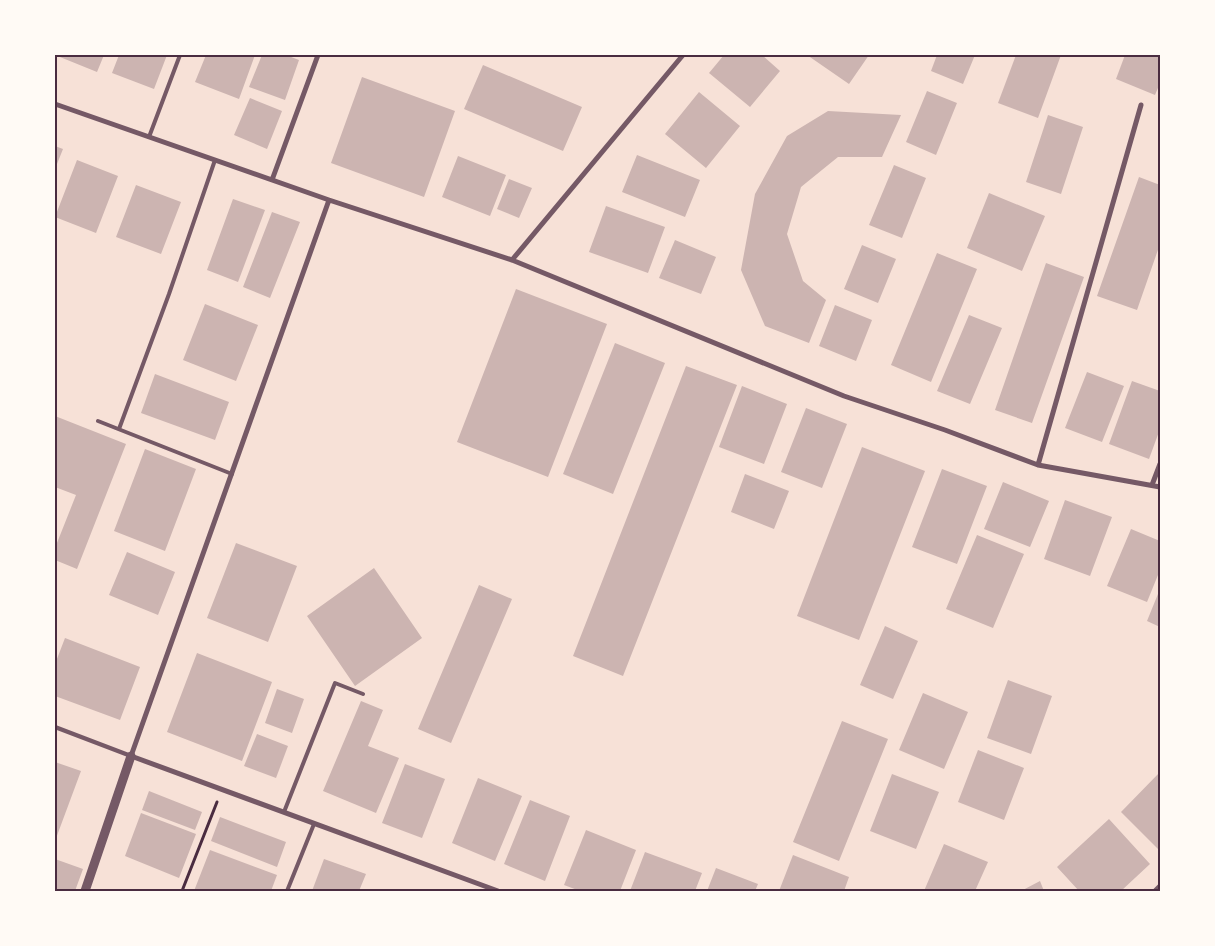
<svg xmlns="http://www.w3.org/2000/svg" width="1215" height="946" viewBox="0 0 1215 946" font-family="Inter,sans-serif">
<style>
.building{fill:#ccb4b1}
.lines{fill:none;stroke-linecap:round;stroke-linejoin:round}
.path{stroke:#4a2c40;stroke-width:3}
.service{stroke:#755966;stroke-width:4}
.pedestrian{stroke:#755966;stroke-width:4.5}
.minor{stroke:#755966;stroke-width:5}
.tertiary{stroke:#755966;stroke-width:9}
.neatline{fill:none;stroke:#4a2c40;stroke-width:2}
</style>
<rect width="100%" height="100%" fill="#f7e1d7"/>
<path class="building" d="M55,55h49l-7,17z
M119,55h48l-13,34 -42,-16z
M206,55h49l-16,44 -44,-17z
M262,55h24l13,5 -14,40 -36,-13z
M724,55h38l18,16 -30,36 -41,-34z
M807,55h62l-20,29z
M937,55h38l-12,29 -32,-13z
M1016,55h45l-23,63 -40,-15z
M1125,55h35v28l-5,12 -39,-16z
M483,65l99,42 -19,44 -99,-42z
M362,77l93,34 -31,86 -93,-34z
M927,91l30,12 -21,52 -30,-13z
M699,92l41,34 -34,42 -41,-34z
M250,98l32,13 -15,38 -33,-14z
M828,111l73,4 -19,42h-44l-37,30 -14,47 16,47 23,19 -17,43 -44,-17 -24,-56 14,-76 32,-58z
M1048,115l35,12 -22,67 -35,-12z
M55,146l8,3 -8,20z
M637,155l63,25 -15,37 -63,-25z
M458,156l48,19 -16,41 -48,-19z
M77,160l41,16 -22,57 -41,-16z
M894,165l32,13 -24,60 -33,-13z
M1139,177l21,8v59l-23,66 -40,-14z
M509,179l23,9 -13,30 -22,-9z
M136,185l45,17 -20,52 -45,-17z
M989,193l56,23 -23,55 -55,-23z
M233,199l32,11 -27,72 -31,-12z
M606,206l59,21 -17,46 -59,-21z
M272,212l28,10 -30,76 -27,-11z
M675,240l41,17 -15,37 -42,-16z
M862,245l34,14 -18,44 -34,-14z
M937,253l40,16 -46,113 -40,-17z
M1046,263l38,14 -52,146 -37,-13z
M516,289l91,35 -59,153 -91,-35z
M205,304l53,21 -22,56 -53,-21z
M835,305l37,15 -16,41 -37,-15z
M969,315l33,13 -32,76 -33,-13z
M615,343l50,20 -52,131 -50,-20z
M686,366l51,19 -114,291 -50,-20z
M1087,372l37,14 -22,56 -37,-14z
M155,374l74,28 -14,38 -74,-27z
M1132,381l28,10v38l-11,30 -40,-15z
M742,386l45,18 -23,60 -45,-17z
M806,408l41,16 -25,64 -41,-16z
M55,416l71,28 -49,125 -22,-9v-12l21,-53 -21,-8z
M862,447l63,24 -66,169 -62,-24z
M145,449l51,20 -31,82 -51,-20z
M942,469l45,17 -30,78 -45,-17z
M745,474l44,17 -15,38 -43,-17z
M1003,482l46,19 -19,46 -46,-18z
M1065,500l47,17 -22,59 -46,-17z
M1131,529l29,12v29l-13,32 -40,-16z
M977,535l47,19 -31,74 -47,-19z
M236,543l61,23 -29,76 -61,-24z
M127,552l48,20 -17,43 -49,-20z
M374,568l48,70 -67,48 -48,-70z
M479,585l33,14 -61,144 -33,-14z
M1160,589v38l-13,-6z
M885,626l33,15 -25,58 -33,-14z
M65,638l75,29 -20,53 -65,-24v-32z
M197,653l75,29 -30,79 -75,-29z
M1008,680l44,16 -21,58 -44,-16z
M277,689l27,10 -12,34 -27,-10z
M923,693l45,19 -24,57 -45,-19z
M361,701l22,9 -15,36 31,12 -23,55 -53,-22z
M842,721l46,18 -49,122 -46,-19z
M257,734l31,12 -12,32 -32,-12z
M978,750l46,18 -20,52 -46,-18z
M55,762l26,9 -26,70z
M405,764l40,15 -23,59 -40,-15z
M1160,772v79l-39,-39z
M892,774l47,18 -23,57 -46,-18z
M478,778l44,18 -27,65 -43,-18z
M149,791l53,21 -7,18 -53,-20z
M530,800l40,16 -25,65 -41,-17z
M141,813l55,21 -17,44 -54,-22z
M220,817l66,25 -9,25 -66,-26z
M1109,819l41,45 -29,27h-42l-22,-24z
M586,830l50,20 -16,41h-40l-16,-6z
M944,844l44,18 -13,29h-51z
M210,850l67,25 -6,16h-77z
M645,852l57,21 -7,18h-65z
M793,855l56,22 -5,14h-65z
M55,859l28,10 -8,22h-20z
M324,859l42,15 -7,17h-47z
M716,868l42,16 -3,7h-48z
M1040,881l4,10h-23z"/>
<g class="lines">
<path class="path" d="M182,891l35,-89"/>
<path class="service" d="M149,137l31,-82
M98,421l134,53
M119,429l50,-135 46,-134
M284,812l51,-129 28,11
M287,891l27,-67"/>
<path class="pedestrian" d="M55,727l76,29"/>
<path class="minor" d="M55,104l274,96 183,60 332,136 101,34 93,35 122,22
M272,180l46,-125
M329,200l-198,556 367,135
M512,260l171,-205
M1038,465l103,-360
M1152,485l8,-21
M1155,891l5,-5"/>
<path class="tertiary" d="M85,891l46,-135"/>
</g>
<rect width="1215" height="946" fill="none" stroke="#fffaf5" stroke-width="112"/>
<rect x="56" y="56" width="1103" height="834" class="neatline"/>
</svg>
